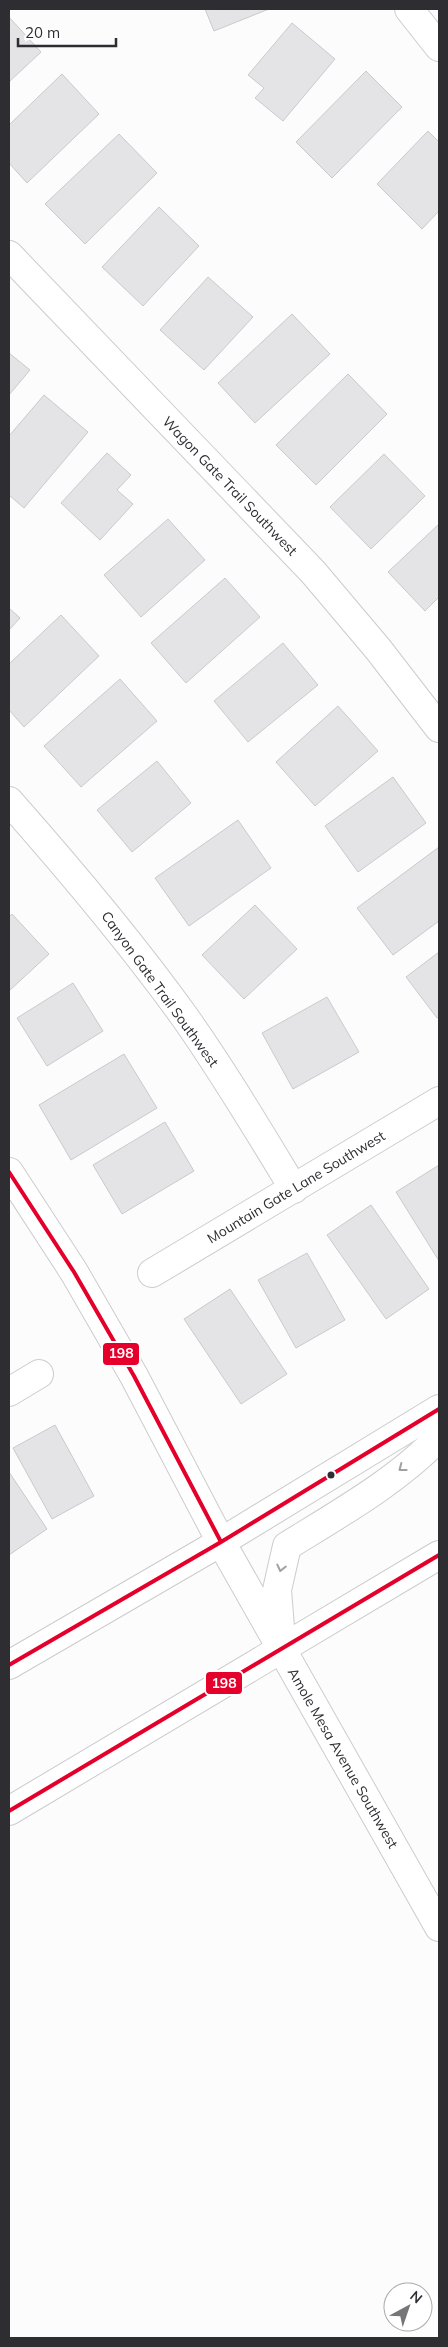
<svg xmlns="http://www.w3.org/2000/svg" width="448" height="2347" viewBox="0 0 448 2347" font-family="Mulish,sans-serif">
<style>
.building{fill:#e4e4e6;stroke:#cacacd}
.lines{fill:none;stroke-linecap:round;stroke-linejoin:round}
.minor-casing{stroke:#ccccce;stroke-width:30}
.major-casing{stroke:#ccccce;stroke-width:30}
.minor{stroke:#fff;stroke-width:28}
.major{stroke:#fff;stroke-width:28}
.bus-1-casing{stroke:#fff;stroke-width:8}
.bus-1{stroke:#e4002b;stroke-width:4}
.oneway{stroke:#a1a0a3}
.bus-dot{fill:#2e2d32;stroke:#fff;stroke-width:2}
.labels{text-anchor:middle;dominant-baseline:central;stroke-width:4;stroke-linejoin:round;paint-order:stroke}
.street-label{font-size:14px;fill:#2e2d32;stroke:#fff}
.line-badge{stroke:#fff;stroke-width:2}
.badge-label{font-size:14px;text-anchor:middle;font-weight:bold;fill:#fff}
</style>
<rect width="100%" height="100%" fill="#fcfcfd"/>
<path class="building" d="M205,9h64l-55,22z
M9,17l32,35 -32,30z
M292,23l43,36 -52,62 -28,-23 9,-10 -16,-13z
M366,71l36,36 -70,71 -36,-36z
M62,74l37,40 -72,69 -18,-20v-38z
M428,131l11,11v69l-17,18 -45,-45z
M119,134l38,39 -72,71 -40,-40z
M159,207l40,39 -56,60 -41,-39z
M208,277l45,40 -49,53 -44,-40z
M292,314l38,40 -75,69 -37,-40z
M9,353l21,17 -21,25z
M348,374l39,40 -71,71 -40,-40z
M44,395l44,37 -64,76 -15,-13v-59z
M107,453l24,22 -14,15 16,14 -33,36 -39,-37z
M384,454l41,42 -54,53 -41,-42z
M168,519l37,41 -64,57 -37,-42z
M439,524v73l-14,14 -37,-39z
M225,578l35,39 -74,66 -35,-40z
M9,608l11,10 -11,12z
M61,615l38,41 -75,71 -15,-17v-46z
M283,643l35,42 -70,57 -34,-41z
M120,679l37,42 -76,66 -37,-41z
M338,706l40,45 -63,55 -39,-44z
M157,761l34,42 -59,49 -35,-42z
M393,777l33,46 -68,49 -33,-46z
M238,820l33,48 -82,58 -34,-48z
M439,847v74l-46,34 -36,-47z
M255,905l42,44 -53,50 -42,-44z
M12,914l37,40 -40,37v-74z
M439,952v65l-2,1 -31,-41z
M73,983l30,48 -56,35 -30,-48z
M327,997l32,55 -66,37 -31,-56z
M124,1054l33,54 -86,52 -32,-55z
M165,1122l29,49 -72,43 -29,-49z
M439,1165v96l-43,-69z
M371,1205l58,84 -43,30 -59,-84z
M307,1253l38,67 -49,28 -38,-68z
M230,1289l57,85 -46,30 -57,-85z
M55,1425l39,71 -42,23 -39,-71z
M9,1472l38,57 -38,26z"/>
<g class="lines">
<g class="minor-casing">
<path id="minor" d="M409,9l30,38
M9,255l304,317 65,77 61,79
M9,801c61,69 121,140 175,215 39,55 74,114 110,173
M9,1172l65,100 60,104 87,166 218,385
M152,1273l287,-172
M9,1392l30,-18
M281,1640l-4,-50 10,-44c50,-31 112,-66 152,-109"/>
</g>
<g class="major-casing">
<path id="major" d="M9,1665l212,-123 218,-133
M9,1811l430,-256"/>
</g>
<use href="#minor" class="minor"/>
<use href="#major" class="major"/>
<g class="bus-1-casing">
<path id="bus-1" d="M9,1172l65,100 60,104 87,166
M9,1665l212,-123 218,-133
M9,1811l430,-256"/>
</g>
<use href="#bus-1" class="bus-1"/>
</g>
<defs><path id="oneway-chevron" d="M-2-3.5L2.5 0L-2 3.5" fill="none" stroke-width="1.6" stroke-linecap="round" stroke-linejoin="round" transform="scale(1.25)"/></defs>
<g class="oneway">
<use href="#oneway-chevron" transform="translate(402 1468) rotate(143)"/>
<use href="#oneway-chevron" transform="translate(281 1568) rotate(103)"/>
</g>
<circle class="bus-dot" cx="331" cy="1475" r="4.5"/>
<g class="labels">
<g class="street-label">
<text transform="translate(230 486) rotate(46)">Wagon Gate Trail Southwest</text>
<text transform="translate(160 989) rotate(54)">Canyon Gate Trail Southwest</text>
<text transform="translate(296 1187) rotate(-31)">Mountain Gate Lane Southwest</text>
<text transform="translate(343 1758) rotate(60)">Amole Mesa Avenue Southwest</text>
</g>
</g>
<g class="line-badge">
<rect x="102" y="1342" width="38" height="24" rx="5" fill="#e4002b"/>
<rect x="205" y="1671" width="38" height="24" rx="5" fill="#e4002b"/>
</g>
<g class="badge-label">
<text x="121" y="1358">198</text>
<text x="224" y="1688">198</text>
</g>
<rect width="448" height="2347" fill="none" stroke="#2e2d32" stroke-width="20"/>
<g transform="translate(408 2307) rotate(40)"><circle r="24" fill="#ffffff" stroke="#ababad"/>
<path d="M0-4L9 19L0 12L-9 19Z" fill="#767579"/>
<text y="-8" font-size="14" font-weight="bold" text-anchor="middle" fill="#2e2d32">N</text>
</g>
<path d="M18 38v8h98v-8" fill="none" stroke="#2e2d32" stroke-width="2.5"/>
<text x="25" y="38" font-size="15" fill="#2e2d32" stroke="#ffffff" stroke-width="4" paint-order="stroke">20 m</text>
</svg>
